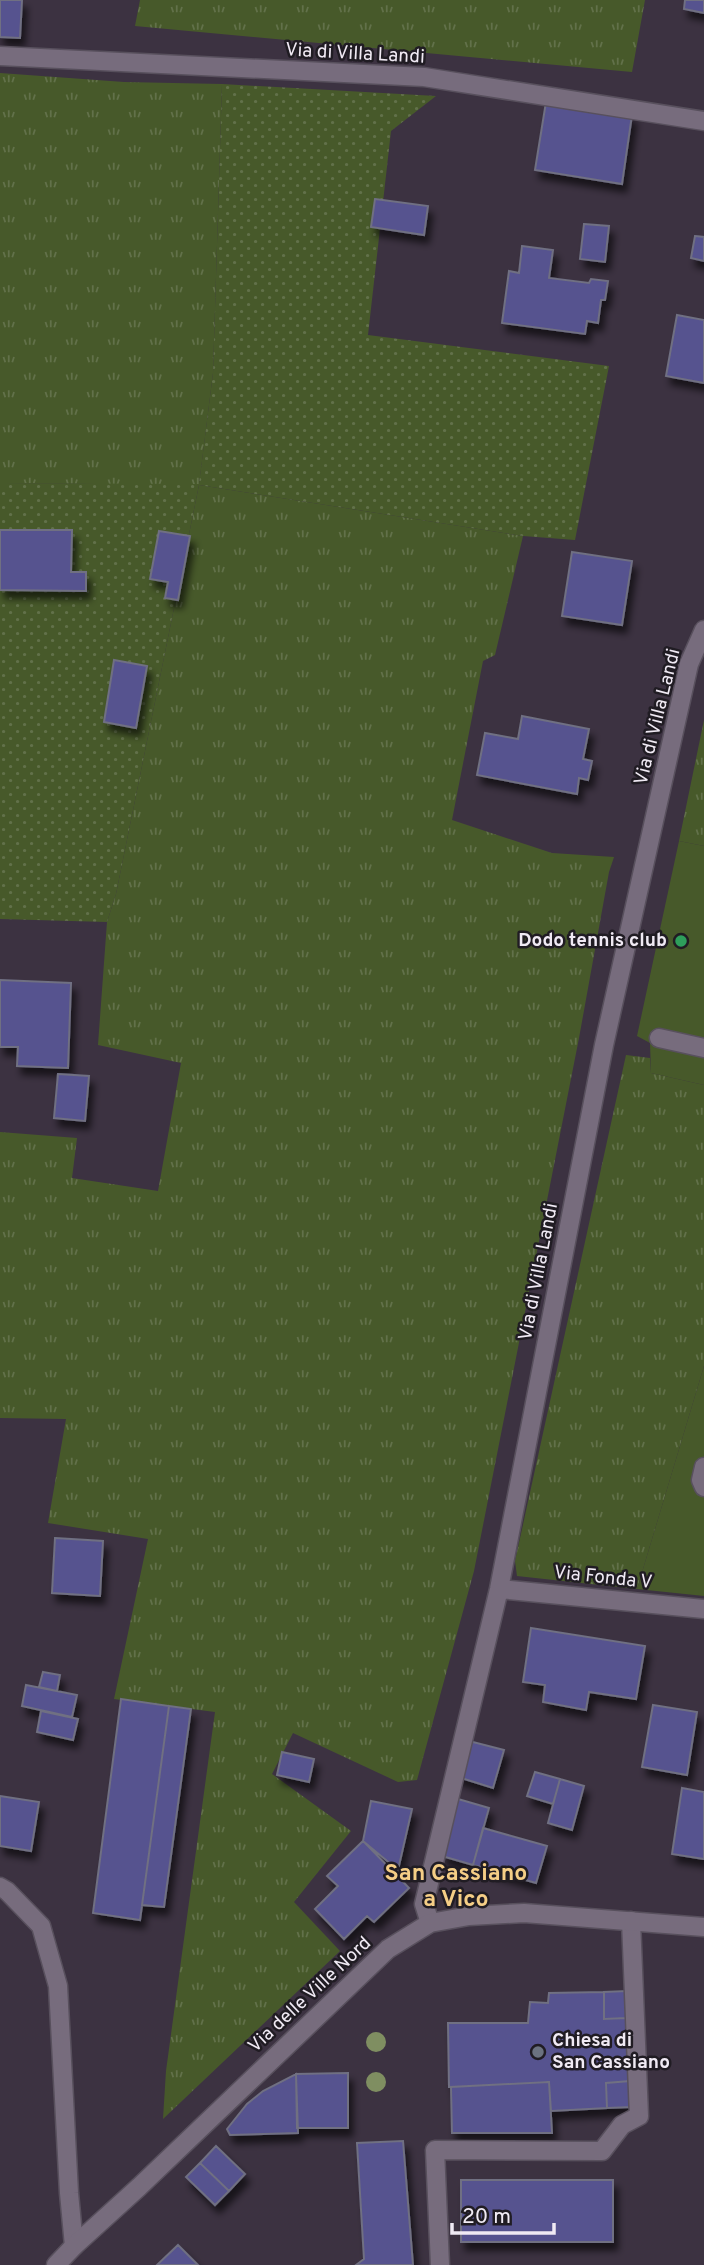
<svg xmlns="http://www.w3.org/2000/svg" width="704" height="2265" viewBox="0 0 704 2265" font-family="Overpass,sans-serif">
<style>
.grass{fill:url(#grass-tufts)}
.park{fill:#47592a}
.garden{fill:url(#garden-dots)}
.building{fill:#56528f;stroke:#6f6f82;stroke-width:2;filter:url(#shadow)}
.lines{fill:none;stroke-linecap:round;stroke-linejoin:round}
.service-casing{stroke:#58505d;stroke-width:21}
.minor-casing{stroke:#58505d;stroke-width:21}
.tertiary-casing{stroke:#58505d;stroke-width:21}
.service{stroke:#776c7d;stroke-width:18}
.minor{stroke:#776c7d;stroke-width:18}
.tertiary{stroke:#776c7d;stroke-width:18}
.tree{fill:#7f8e61}
.leisure-dot{fill:#2e9e5b;stroke:#201c23;stroke-width:2.5}
.worship-dot{fill:#6b7280;stroke:#201c23;stroke-width:2.5}
.labels{text-anchor:middle;dominant-baseline:central;stroke-width:5;stroke-linejoin:round;paint-order:stroke}
.street-label{font-size:19px;fill:#f0eaf4;stroke:#201c23}
.poi-label{font-size:19px;font-weight:bold;fill:#f0eaf4;stroke:#201c23;text-anchor:end}
.quarter-label{font-size:23px;font-weight:bold;fill:#f5ce86;stroke:#201c23}
</style>
<defs>
<pattern id="grass-tufts" width="24" height="20" patternUnits="userSpaceOnUse" patternTransform="scale(1.75)"><rect width="24" height="20" fill="#47592a"/><path d="M3 7l-1-3M5 7V3M7 7l1-3M15 17l-1-3M17 17v-4M19 17l1-3" fill="none" stroke="#62714a"/></pattern>
<pattern id="garden-dots" width="8" height="8" patternUnits="userSpaceOnUse" patternTransform="scale(1.75)"><rect width="8" height="8" fill="#47592a"/><path d="M2 2h.1M6 6h.1" fill="none" stroke="#62714a" stroke-width="1.8" stroke-linecap="round"/></pattern>
<filter id="shadow"><feDropShadow dx="4.5" dy="8" stdDeviation="3.5" flood-color="#0009"/></filter>
</defs>
<rect width="100%" height="100%" fill="#3c3241"/>
<path class="grass" d="M140,0h505l-13,72 -497,-46z
M0,73l124,9 98,2 -9,289 -14,112 324,51 -28,119 -12,6 -31,159 100,33 62,4 -5,15 -30,166 -105,533 -57,209 -19,2 -105,-49 -21,41 79,57 -57,71 46,49 -177,168 3,-48 49,-359 -101,-13 34,-160 -100,-16 18,-104 -66,-1v-286l77,6 -5,40 86,13 23,-128 -83,-18 9,-123 9,-28 83,-409 -199,-2z
M704,720v126l-25,-5z
M626,1055l24,3 1,15 53,12v281l-67,223 -120,-13 -2,-15z"/>
<path class="park" d="M679,841l25,5v239l-53,-12 -1,-30 -13,-7z
M704,1366v230l-67,-7z"/>
<path class="garden" d="M222,84l214,12 -45,35 -23,204 241,31 -34,174 -52,-4 -324,-51 -83,409 -9,28 -107,-3v-436l199,1 14,-111z"/>
<path class="building" d="M0,0h22l-2,38 -20,-1z
M685,0h19v13l-20,-4z
M546,102l86,13 -10,69 -87,-14z
M375,199l53,7 -4,29 -53,-8z
M584,224l25,2 -4,36 -25,-3z
M695,236l9,1v24l-13,-3z
M522,246l31,4 -4,28 40,5 2,-4 17,2 -3,19h-4l-3,23 -11,-2 -2,13 -83,-11 7,-52 10,2z
M677,315l27,5v63l-38,-7z
M0,530h72l-1,42h15v19l-86,-1z
M159,531l31,5 -12,64 -13,-2 3,-16 -18,-3z
M572,552l60,9 -10,64 -60,-9z
M114,660l33,6 -11,62 -32,-6z
M522,716l67,13 -6,30 9,2 -4,19 -9,-2 -2,16 -100,-19 8,-42 33,6z
M0,980l71,3 -3,85 -51,-2 1,-19h-18z
M58,1074l31,2 -4,45 -31,-3z
M55,1538l48,3 -3,55 -48,-3z
M531,1628l114,18 -9,53 -47,-7 -3,18 -43,-8 2,-17 -22,-3z
M43,1672l17,3 -3,16 -18,-4z
M26,1685l51,10 -5,22 -50,-11z
M121,1699l48,7 -29,214 -47,-7z
M653,1705l44,7 -10,63 -45,-8z
M169,1706l22,3 -27,198 -22,-2z
M41,1711l37,8 -5,21 -36,-8z
M465,1740l39,10 -11,38 -38,-12z
M282,1752l32,7 -5,23 -32,-7z
M535,1772l25,7 -7,25 -26,-8z
M560,1779l24,7 -12,44 -24,-7z
M682,1788l22,4v67l-32,-5z
M0,1796l39,6 -8,49 -31,-5z
M458,1799l31,9 -16,57 -31,-9z
M371,1801l41,8 -14,61 -35,-29z
M483,1828l64,18 -11,37 -63,-18z
M363,1841l46,47 -35,34 -7,-6 -23,23 -29,-30 23,-23 -11,-10z
M627,1991l-1,27 -22,1v-27z
M604,1992v27l22,-1 4,63 -24,2 1,25 -56,3 -2,-29 -100,5 -1,-64h80l2,-21 18,1 1,-10z
M348,2073v55h-51l-1,-54z
M296,2074l2,59 -68,2 -3,-6 20,-25 16,-13z
M630,2081l2,26 -25,1 -1,-25z
M549,2082l3,51h-100l-1,-46z
M403,2141l10,124h-57l8,-6 -7,-116z
M216,2146l29,28 -16,17 -29,-28z
M200,2163l29,28 -14,14 -29,-28z
M461,2180h152v62h-152z
M178,2245l20,20h-41z"/>
<g class="lines">
<g class="service-casing">
<path id="service" d="M659,1038l45,10
M704,1467l-3,13 3,7"/>
</g>
<g class="minor-casing">
<path id="minor" d="M0,56l424,21 280,44
M499,1589l205,20
M0,1887l7,4 34,35 17,60 11,207 5,53
M430,1923l-6,-19 75,-315 105,-544 85,-381 15,-34
M440,2265l-5,-115 167,1 20,-26 17,-9 -8,-195"/>
</g>
<g class="tertiary-casing">
<path id="tertiary" d="M56,2265l18,-19 65,-59 249,-238 42,-26 39,-7 55,-3 180,14"/>
</g>
<use href="#service" class="service"/>
<use href="#minor" class="minor"/>
<use href="#tertiary" class="tertiary"/>
</g>
<g class="tree">
<circle cx="376" cy="2042" r="10"/>
<circle cx="376" cy="2082" r="10"/>
</g>
<circle class="leisure-dot" cx="681" cy="941" r="7"/>
<circle class="worship-dot" cx="538" cy="2052" r="7"/>
<g class="labels">
<g class="street-label">
<text transform="translate(355 54) rotate(3)">Via di Villa Landi</text>
<text transform="translate(658 717) rotate(-76)">Via di Villa Landi</text>
<text transform="translate(539 1272) rotate(-79)">Via di Villa Landi</text>
<text transform="translate(603 1578) rotate(6)">Via Fonda V</text>
<text transform="translate(310 1995) rotate(-43)">Via delle Ville Nord</text>
</g>
<g class="poi-label">
<text x="667" y="941">Dodo tennis club</text>
<text x="552" y="2041" text-anchor="start">Chiesa di<tspan x="552" dy="22">San Cassiano</tspan></text>
</g>
<g class="quarter-label">
<text x="456" y="1874">San Cassiano<tspan x="456" dy="26">a Vico</tspan></text>
</g>
</g>
<path d="M452 2223v10h102v-10" fill="none" stroke="#f0eaf4" stroke-width="3.5"/>
<text x="462" y="2223" font-size="21" fill="#f0eaf4" stroke="#201c23" stroke-width="5" paint-order="stroke">20 m</text>
</svg>
